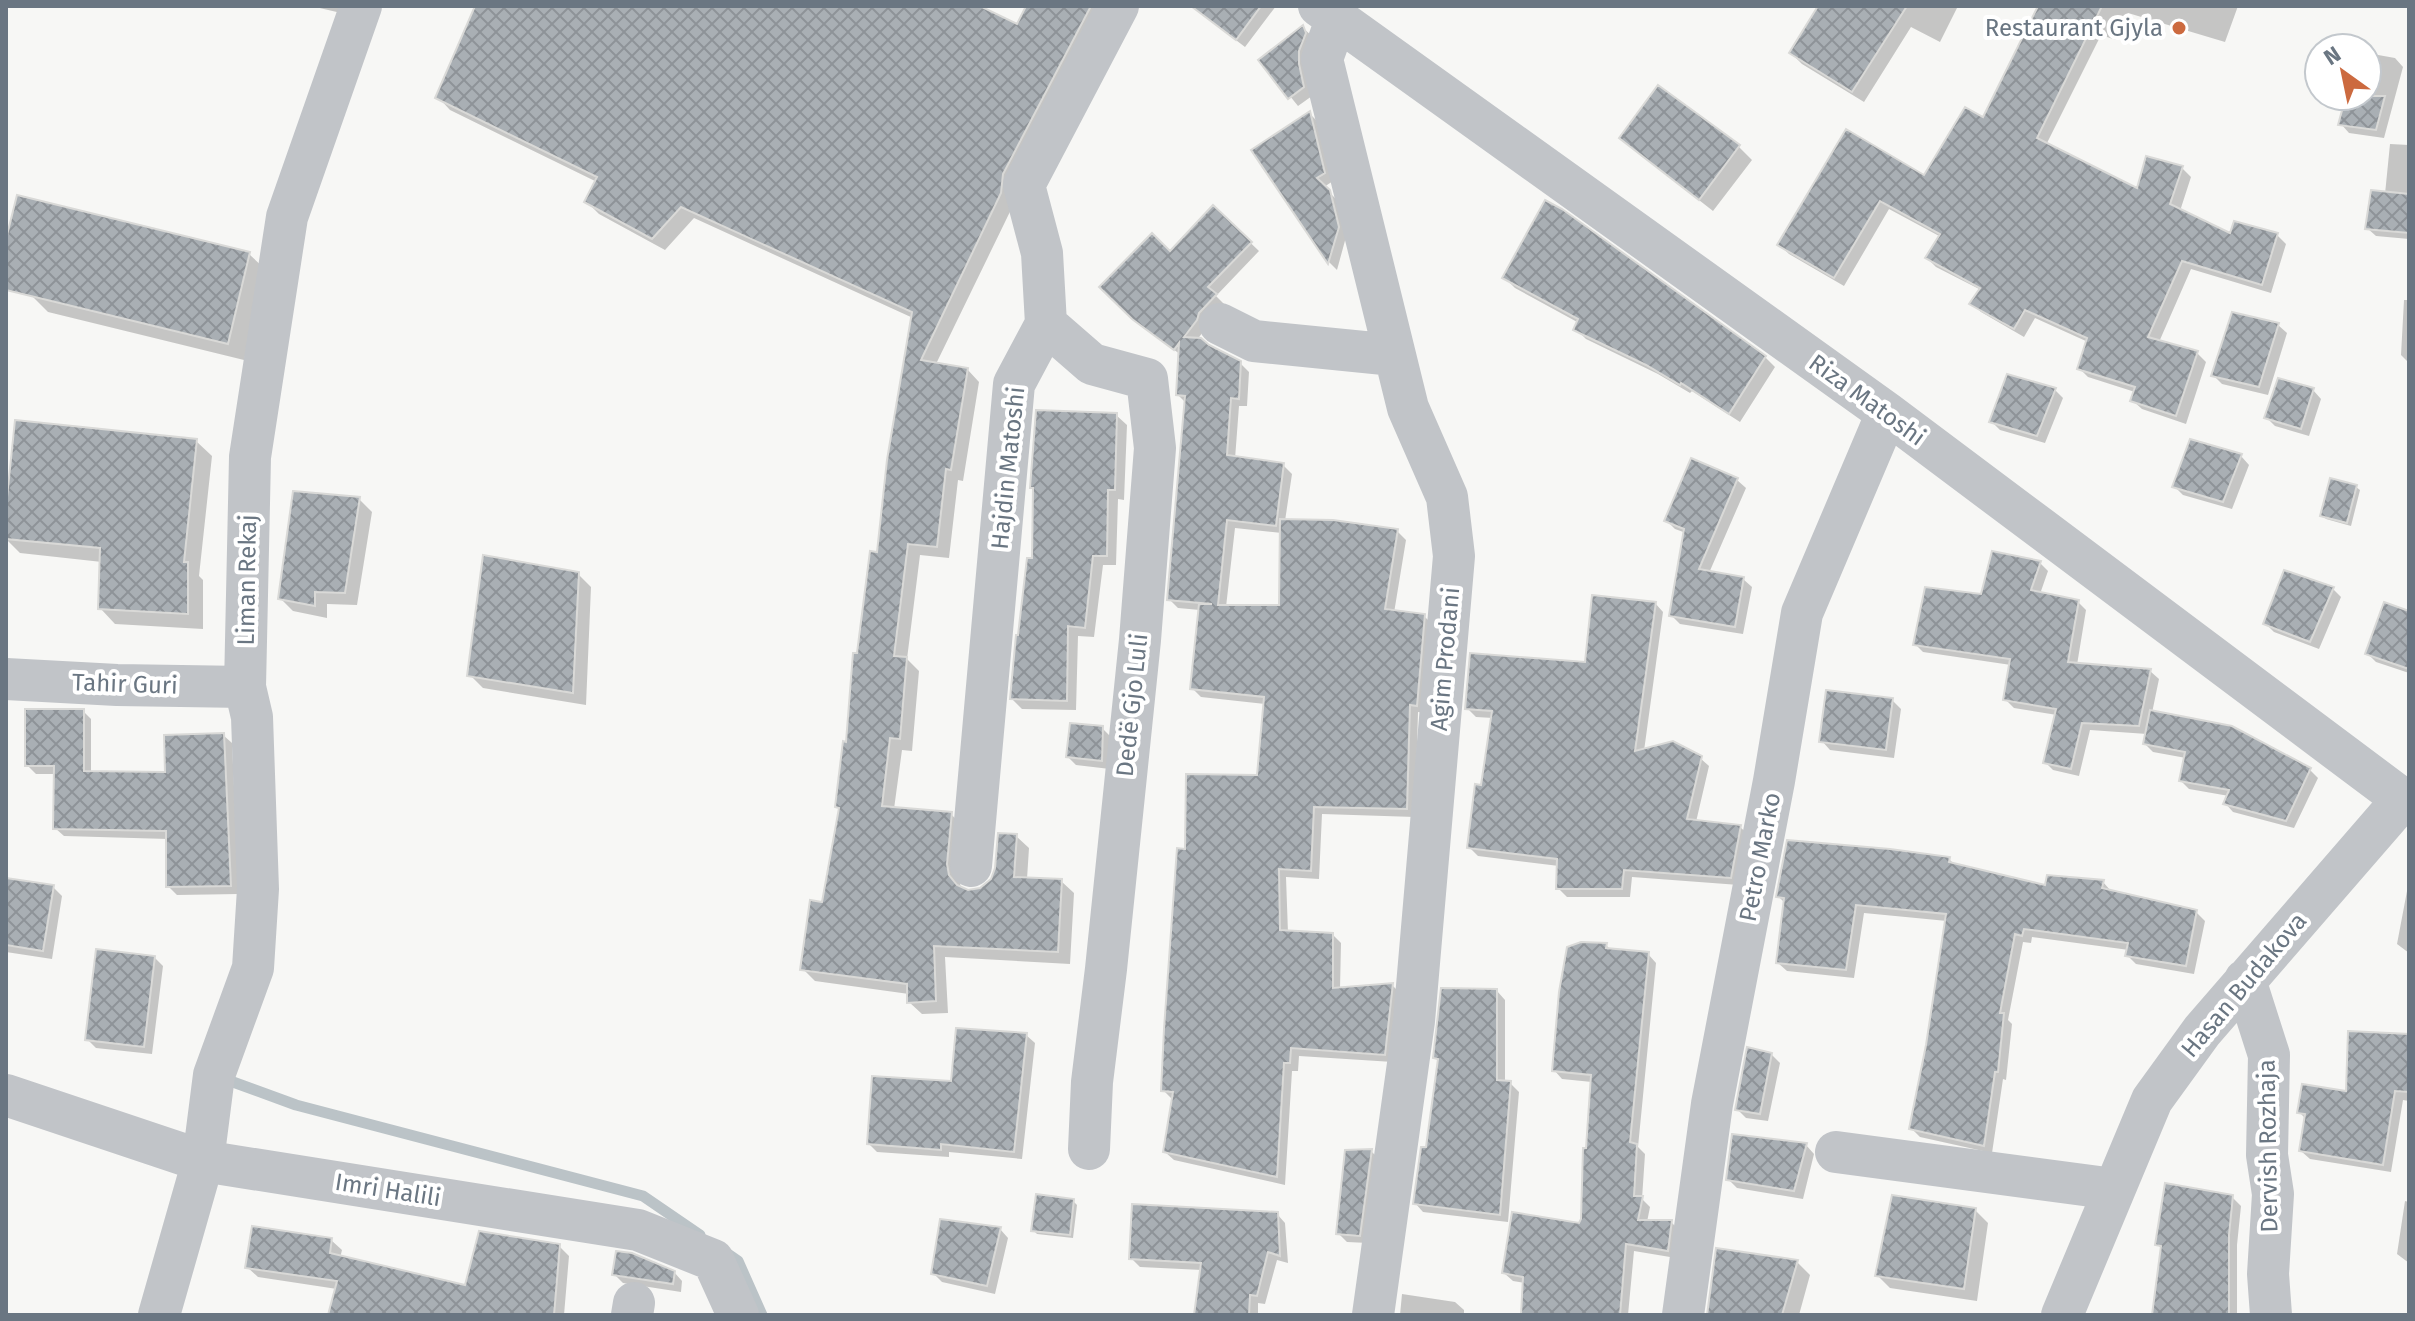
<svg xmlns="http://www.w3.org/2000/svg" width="2415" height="1321" viewBox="0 0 2415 1321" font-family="'Fira Sans',sans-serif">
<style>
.shadow{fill:#0003;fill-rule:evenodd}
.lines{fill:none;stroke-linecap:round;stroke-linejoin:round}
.stream{stroke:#bbc3c7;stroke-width:11}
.building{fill:url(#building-cross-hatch);stroke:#d9d9d7;stroke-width:2}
.minor{stroke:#c1c4c8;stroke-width:42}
.poi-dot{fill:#cc6a3f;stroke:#fff;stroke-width:3}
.labels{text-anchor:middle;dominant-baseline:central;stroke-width:8;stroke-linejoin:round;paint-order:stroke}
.poi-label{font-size:24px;fill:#6a7682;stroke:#fff;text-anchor:end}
.street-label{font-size:24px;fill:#6a7682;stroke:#fff}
</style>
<defs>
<pattern id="building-cross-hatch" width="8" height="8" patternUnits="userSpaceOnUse" patternTransform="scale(2)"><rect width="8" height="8" fill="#a9afb4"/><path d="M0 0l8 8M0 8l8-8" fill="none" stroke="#8e9398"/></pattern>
</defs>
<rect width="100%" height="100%" fill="#f7f7f5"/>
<path class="shadow" d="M311,6h48l-5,10z
M477,6h498l43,21 10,-21h82l-174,358 31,5 12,13 -16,99 -5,-1 -9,78 -29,-3 -13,104 12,12 -7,80 -10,-1 -8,59 57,5 12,13 -4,50 2,12 7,3 13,-2 12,-10 23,-44 13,12 -2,31 34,2 13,12 -4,71 -125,-7 3,56 -26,1 -13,-12v-8l-94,-13 -12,-12 21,-65 17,-94 -4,-4 42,-252 34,-236 -219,-100 -29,32 -66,-36 -12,-12 10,-20 -147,-72 -12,-13z
M1191,6h85l-31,41z
M1821,6h137l-18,36 -29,-15 -47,75 -62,-38 -11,-11z
M2036,6h202l-13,36 -97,-29 -12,27 -15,-5 -55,110 92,46 44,-23 9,9 -11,34 52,25 45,-1 9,9 -15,49 -80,-24 -32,73 38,11 9,9 -20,62 -44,-15 -10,-9 3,-8 -47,-15 -9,-9 9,-26 -53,-24 -11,19 -43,-25 -9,-9 9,-13 -45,-23 -9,-9 14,-21 -52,-28 -45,77 -55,-32 -9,-9 145,-68 59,-57 55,-111z
M1303,28l9,8v60l-14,10 -37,-46z
M2367,53l28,5 8,9 -19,71 -35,-5 -8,-9 7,-28h19z
M1658,88l81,59 13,13 -39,51 -78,-61 -13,-13z
M1310,114l8,8 15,59 -9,6 14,14 8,36 -9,33 -8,-8 -75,-112z
M2390,144l19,1v94l-33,-3 -9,-8 18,-34z
M1214,208l45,43 -43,45 8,8 -17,17 -2,8 -8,11 43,23 9,9 -2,34h-8l-4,53 48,6 9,9 -7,47 112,10 9,9 -12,73 30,3 9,9 -8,88 -7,-1 -3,105 -93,-3 -3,65 -33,-2 2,56 45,2 8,8 -1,46 52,-4 9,9 -8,68 -94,-6 -1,15h-6l-7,114 -111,-25 -9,-8 7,-53 -9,-9 24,-239 71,-74 7,-73 -64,-7 -9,-9 8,-78 -22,-2 -9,-9 17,-196 -8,-8 3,-40 -37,-28 26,-73zM1235,528l47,5 -1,74h-55z
M6,247l243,7 18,17 -23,89 -196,-48 -17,-17 -25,-19z
M1505,278l260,79 10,10 -35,55 -48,-31 -2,2 -32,-19 -72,-35 -10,-10 3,-6 -64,-35z
M2404,300h5v63l-8,-8z
M2278,325l9,8 -19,62 -46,-11 -8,-8z
M2055,390l8,8 -18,45 -45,-13 -9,-9z
M2313,390l8,9 -12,37 -34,-10 -9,-9z
M1116,415l11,10 -3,75 -6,-1 -2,66h-13l-9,72 -16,-1 -2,74 -54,-1 -10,-10 8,-62 14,-77 1,-70 -3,-3z
M196,441l16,15 -13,120 4,4v49l-88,-5 -15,-16 2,-46 -82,-9 -14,-14v-13z
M2241,456l8,9 -17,44 -49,-14 -9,-9z
M1692,461l45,19 9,8 -37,85 34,6 9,8 -9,47 -63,-10 -9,-9 15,-82 -11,-4 -9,-9z
M2356,487l4,3 -9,36 -25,-7 -4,-4z
M359,499l13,13 -15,93 -30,-1v14l-34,-7 -13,-13z
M2040,563l8,8 -8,23 38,8 8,8 -9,55 73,6 9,8 -7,34 158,57 8,8 -24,50 -61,-16 -7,-8 3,-8 -40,-7 -8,-8 5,-23 -33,-6 -8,-8 2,-10 -57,-4 -11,46 -26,-6 -8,-8 12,-47 -43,-7 -9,-9 6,-34 -88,-13 -8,-8 67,-47z
M578,574l13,13 -5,118 -103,-17 -13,-13z
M2333,589l8,8 -22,52 -45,-17 -9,-9z
M1655,603l8,9 -19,139 56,7 9,8 -13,56 44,5 9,8 -10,50 -107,-8 -2,20h-63l-9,-9 1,-22 -81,-10 -9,-9 14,-60 10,-69 -17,-1 -9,-9 120,-44z
M2409,613v60l-33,-11 -9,-9z
M1892,700l9,9 -7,49 -64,-8 -8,-9z
M83,711l8,8v54l76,1 56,-39 9,8 7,151 -62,1 -9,-9v-47l-104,-3 -9,-8 1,-54h-20l-9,-9z
M1102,728l9,9 -1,32 -34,-4 -8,-8z
M1949,859l7,7 90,22 57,-6 8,9 85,21 9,9 -11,53 -58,-10 -9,-9 2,-5 -97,-13 -1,6 -8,-1 -15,78 4,4 -6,56 -3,-1 -11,74 -72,-16 -9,-9 17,-83 19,-124 -83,-8 -10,65 -67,-7 -9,-8 7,-60 -7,-7z
M6,880l47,7 9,9 -10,63 -46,-7z
M2407,891h2v62l-12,-9z
M1606,945l6,6 36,3 8,9 -18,184 7,7 -3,45 8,8 -3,15h24l8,8 -3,28 -42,-7 -6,64h-105l2,-32 -12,-2 -9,-8 76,-48 3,-5 9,-138 -30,-3 -8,-9z
M154,957l9,9 -11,88 -56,-6 -9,-9z
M1497,991l8,9v83h5l9,9 -11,130 -85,-10 -8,-9 12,-54 13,-87 -5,-4z
M1026,1035l9,8 -13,116 -73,-7v5l-72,-5 -8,-8z
M2409,1036v65l-6,-1 -12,72 -81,-13 -9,-8 5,-32 -7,-7 48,-19z
M1771,1054l9,9 -12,58 -22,-3 -8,-8z
M1806,1145l8,9 -11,45 -66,-11 -9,-9z
M1371,1151l9,9 -12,83 -21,-1 -9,-9z
M2232,1197l9,9 -4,39v70h-83l8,-66 -5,-5z
M1073,1201l4,4 -4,33 -36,-4 -4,-4z
M2405,1201l4,1v61l-12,-9z
M1975,1210l13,13 -11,78 -87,-13 -13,-13z
M1277,1214l8,9 3,40 -11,-3 -12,44 -7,-1v12h-62l6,-45 -62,-3 -9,-9z
M1000,1229l8,9 -13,56 -53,-12 -8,-8z
M331,1240l11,10 -2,8 126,30 93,-42 10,10 -5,59h-234l7,-26 -79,-12 -11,-10z
M1797,1262l13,13 -11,40h-90z
M674,1272l8,9 -1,11 -58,-9 -9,-9z
M1402,1294l53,8 9,8v5h-64z"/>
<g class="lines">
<path class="stream" d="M222,1078l74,27 347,91 57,39
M725,1252l13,9 24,54"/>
</g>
<path class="building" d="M475,6h505l37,18 9,-18h65l-88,168 -2,19 -80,167 47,8 -17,102 -5,-1 -9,78 -29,-3 -14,112 13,1 -7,82 -10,-1 -8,68 70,6 -5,52 2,11 8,10 11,5 12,-2 11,-9 4,-11 3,-35 19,1 -3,43 48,2 -4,73 -124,-6 2,55 -29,2v-19l-107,-14 10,-70 12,2 17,-94 -4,-1 8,-66 3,1 7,-89h4l13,-102 7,1 10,-92 25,-148 -231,-105 -29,32 -68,-37 13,-25 -162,-79z
M1191,6h70l-25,34z
M1818,6h89l-55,86 -63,-39z
M2038,6h64l-65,132 100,50 9,-32 37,10 -13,38 60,29 4,-12 44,12 -16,52 -80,-24 -34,76 50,14 -22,65 -46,-15 5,-14 -58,-18 10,-31 -62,-28 -11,19 -45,-25 11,-16 -55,-30 15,-24 -60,-33 -46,77 -57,-33 69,-116 78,46 41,-68 18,10z
M1303,25l3,8 -7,18v13l5,23 -16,12 -30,-39z
M1658,85l82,60 -41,55 -80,-62z
M2346,96h39l-9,34 -38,-5z
M1310,111l15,62 -8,5 13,12 9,37 -11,37 -77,-114z
M2371,190l38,4v39l-44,-4z
M17,195l233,57 -22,92 -222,-54v-51z
M1545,200l17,9 204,147 -37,58 -48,-31 -1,2 -34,-20 -73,-35 5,-11 -76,-41z
M1213,205l39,37 -44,45 9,7 -18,19 -2,7 -13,17 17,1 8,7 32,16 -2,38 -8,-1 -4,57 57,8 -8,63 -49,-6 -9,85h61l1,-86 53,1 65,9 -13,80 40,5 -8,92 -7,-1 -3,104 -93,-2 -3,64 -32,-2 1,61 53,3v55l60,-5 -8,72 -94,-7 -1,15h-6l-7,114 -114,-25 10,-60 -12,-1 3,-62 13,-181 8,1 1,-75 71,1 7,-78 -74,-8 9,-85h13l-45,-4 18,-204 -9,-1 3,-52 -5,7 -42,-31 -33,-32 53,-54 18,18z
M2232,312l47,11 -20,64 -48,-11z
M2007,374l49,14 -19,48 -48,-14z
M2278,378l36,10 -13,41 -37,-11z
M1036,410l81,3 -2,77h-7l-1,66h-14l-8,72 -17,-2 -1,75 -57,-2 6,-64h2l9,-77h5l1,-70h-3z
M15,420l182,19 -13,123h4v52l-90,-5 2,-61 -94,-9v-32z
M2190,439l52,15 -19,48 -51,-15z
M1691,458l47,20 -39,91 45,8 -9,50 -66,-11 15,-87 -20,-8z
M2330,478l27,7 -10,38 -27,-7z
M293,491l67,6 -15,96 -30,-1v14l-37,-7z
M1992,551l49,10 -10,29 48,10 -11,62 83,7 -12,57 -57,-3 -11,46 -28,-6 13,-54 -53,-9 7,-41 -97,-14 12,-58 56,7z
M483,555l96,17 -6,121 -106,-17z
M2284,570l50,17 -24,55 -47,-18z
M1592,595l64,7 -21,149 38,-10 29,15 -15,63 54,6 -10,53 -107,-8 -2,19h-66l1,-30 -90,-11 8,-64 6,1 11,-74 -27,-2 5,-56 115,9z
M2384,602l25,9v58l-44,-15z
M1826,690l67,8 -7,52 -67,-8z
M25,709h59v62l81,1 -1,-37 60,-2 7,153 -65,1v-56l-113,-2 1,-63h-29z
M2150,710l82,16 79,42 -25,53 -63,-17 6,-14 -50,-9 6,-29 -42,-8z
M1070,723l33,3 -1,35 -36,-4z
M1787,840l103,9 60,8 -1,5 96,23 2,-10 57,5 -2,8 95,22 -11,56 -61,-10 3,-13 -104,-14 -2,7 -7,-2 -15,79h4l-6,59h-3l-11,74 -75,-17 17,-84 20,-131 -90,-9 -10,65 -70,-7 8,-65 -8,-1z
M6,878l48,7 -11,66 -37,-6z
M1581,942l26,1 -1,5 43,4 -19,190 7,2 -3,52h9l-5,24h34l-4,31 -42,-7 -6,71h-99l2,-38 -21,-4 10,-61 67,11 2,-4 2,-71h3l5,-73 -39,-4 7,-79 8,-45z
M96,949l59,7 -11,91 -59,-7z
M1441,988l56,1v91l14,1 -11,134 -87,-11 8,-57h5l12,-88 -5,-1z
M956,1028l71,5 -13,119 -73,-8v6l-74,-6 5,-68 79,5z
M2348,1031l61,3v58l-14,-1 -12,74 -84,-14 6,-37 -8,-1 5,-29 44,7z
M1747,1047l25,6 -12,61 -25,-4z
M1732,1134l75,9 -13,48 -68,-11z
M1372,1149l-12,87 -24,-2 9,-84z
M2165,1183l68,12 -4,40v80h-77l9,-69 -6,-1z
M1036,1194l38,5 -4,36 -39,-4z
M1892,1195l84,13 -12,81 -89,-13z
M1132,1204l146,8 2,44 -12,-4 -11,44 -7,-1 -1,20h-55l7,-52 -72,-4z
M940,1219l61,8 -14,59 -56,-12z
M252,1226l80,12 -2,15 135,32 14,-54 81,13 -6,71h-226l9,-34 -92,-13z
M1716,1248l82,12 -16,55h-75z
M616,1251l16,2 43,18 -2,13 -61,-9z"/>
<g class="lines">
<path class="minor" d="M1319,6l568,407 522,391
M1336,20l-14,39 86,349 39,89 7,59 -40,465 -41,294
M1046,324l46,40 55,15 8,69 -15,192 -34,329 -14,113 -3,67
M1220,324l34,17 140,14
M6,679l111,6 128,2
M971,866l43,-482 32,-60 -4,-71 -18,-68 94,-179
M2245,980l24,75 -2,100 6,39 -5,80 3,41
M6,1095l197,66 435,69 75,30 25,55
M1836,1152l278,37
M159,1315l44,-154 11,-86 39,-107 5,-79 -6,-172 -7,-30 5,-230 37,-240 74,-211
M632,1315l2,-12
M1683,1315l29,-211 62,-323 28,-168 85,-200
M2062,1315l90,-215 50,-69 201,-232"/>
</g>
<circle class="poi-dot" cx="2179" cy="28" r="8"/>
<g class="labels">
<g class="poi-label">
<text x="2163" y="28">Restaurant Gjyla</text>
</g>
<g class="street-label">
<text transform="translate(1867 400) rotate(36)">Riza Matoshi</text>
<text transform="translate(1008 468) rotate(-84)">Hajdin Matoshi</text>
<text transform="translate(247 580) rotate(-89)">Liman Rekaj</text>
<text transform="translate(1445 659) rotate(-85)">Agim Prodani</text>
<text transform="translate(125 684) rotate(2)">Tahir Guri</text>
<text transform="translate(1132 705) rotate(-84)">Dedë Gjo Luli</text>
<text transform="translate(1760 857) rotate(-79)">Petro Marko</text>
<text transform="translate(2244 985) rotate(-50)">Hasan Budakova</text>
<text transform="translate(2268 1146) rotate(-91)">Dervish Rozhaja</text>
<text transform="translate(388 1190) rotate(9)">Imri Halili</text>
</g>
</g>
<rect width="2415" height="1321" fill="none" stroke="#6a7682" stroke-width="16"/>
<g transform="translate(2343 72) rotate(327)"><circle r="38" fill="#ffffff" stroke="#c3c8cd" stroke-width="2"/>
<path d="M0-6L14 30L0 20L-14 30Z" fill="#cc6a3f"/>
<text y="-12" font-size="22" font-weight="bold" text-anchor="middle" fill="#6a7682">N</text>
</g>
</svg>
